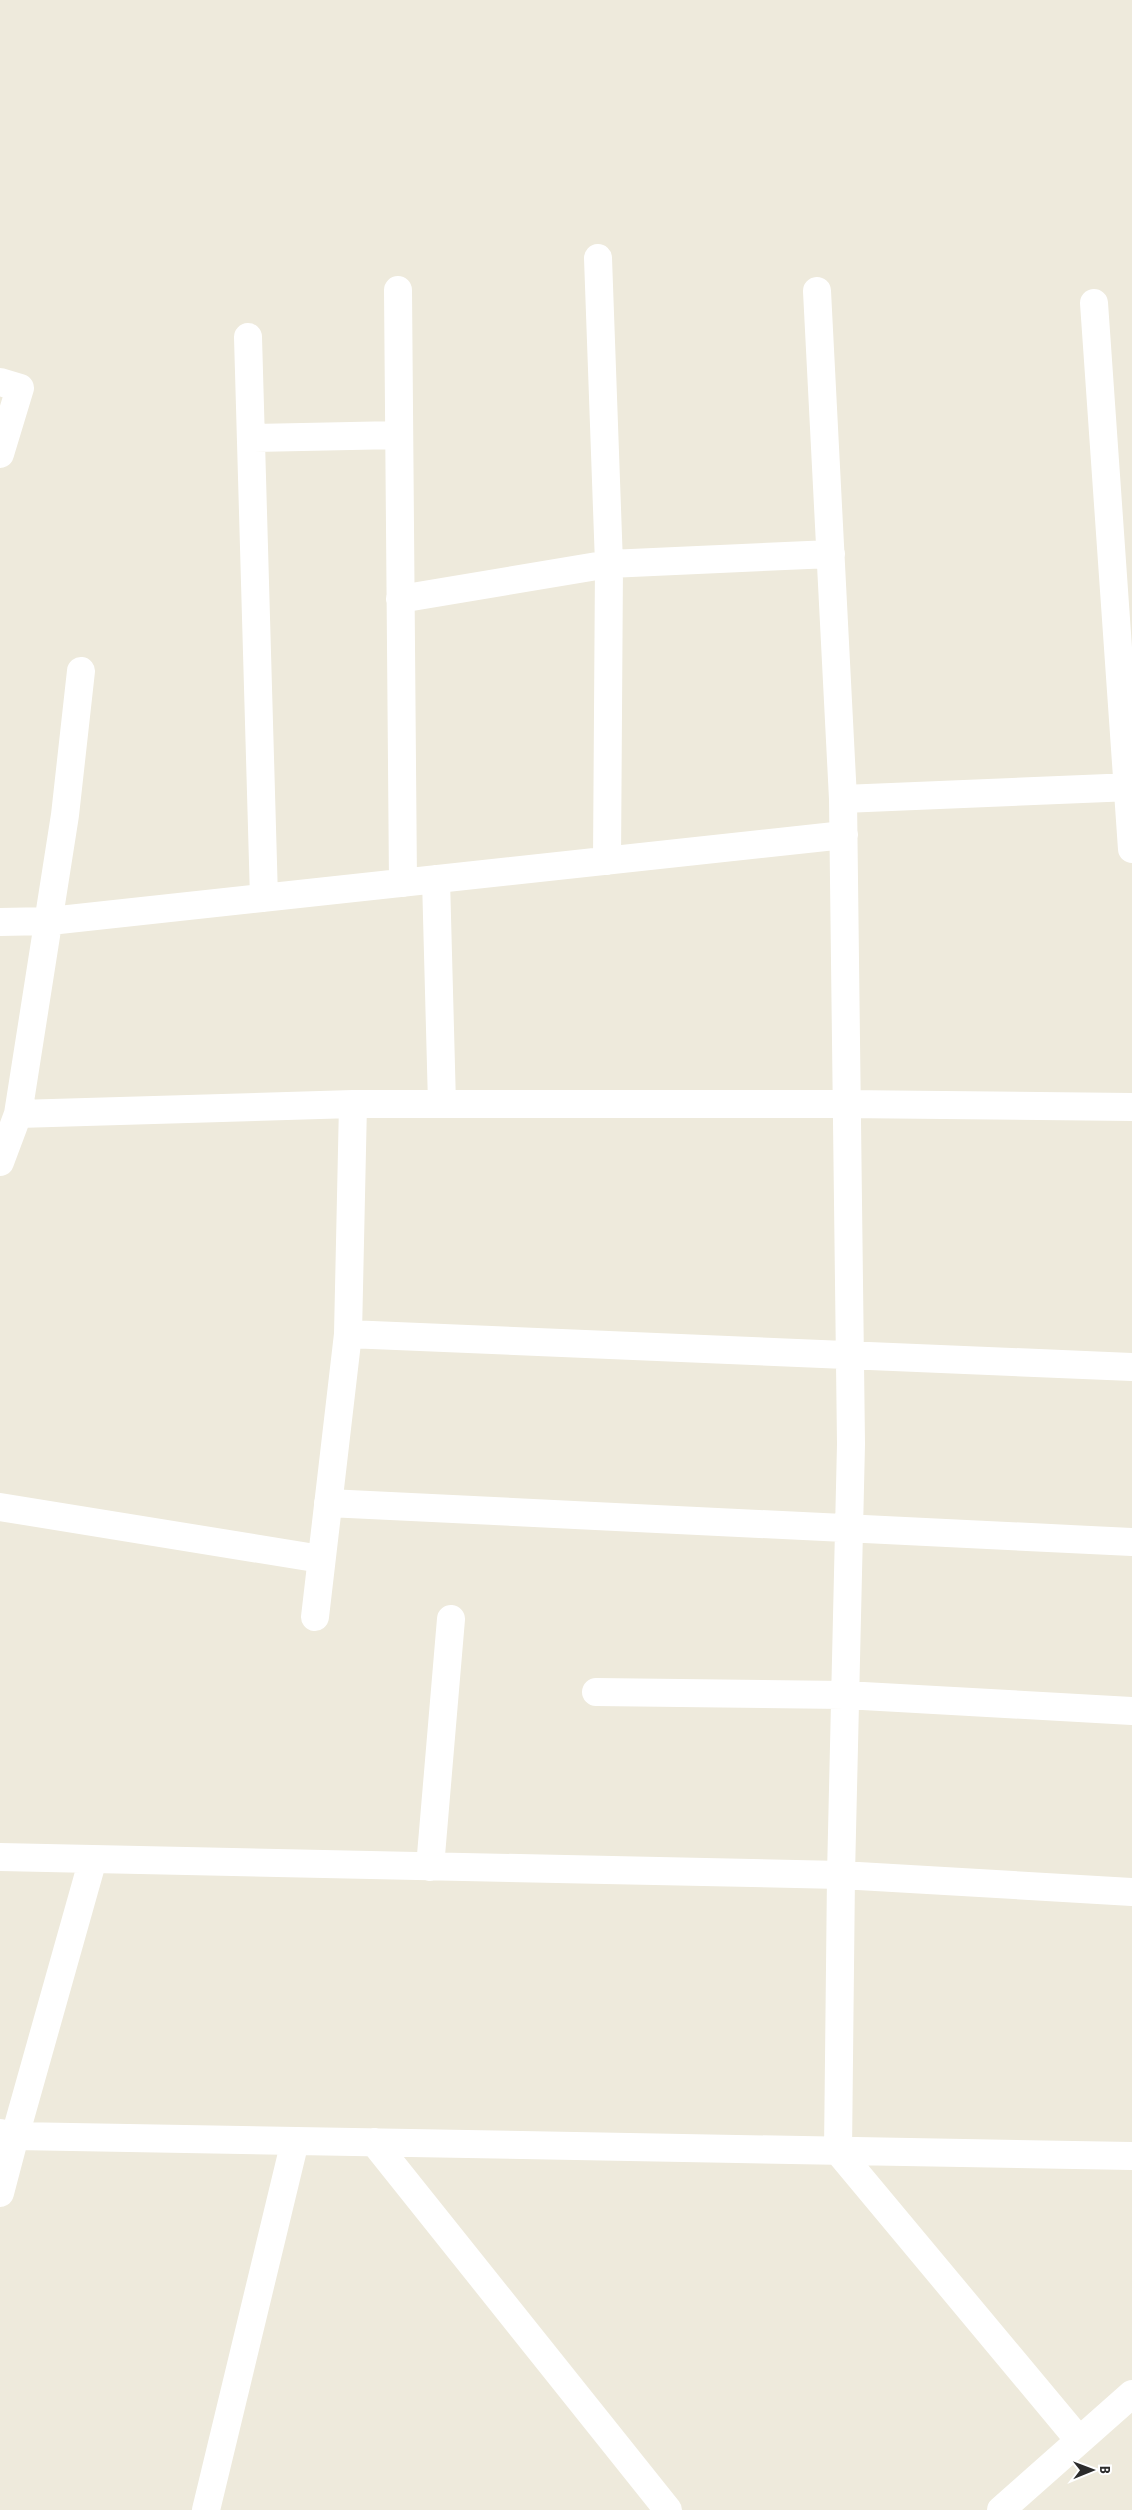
<svg xmlns="http://www.w3.org/2000/svg" width="1132" height="2510" viewBox="0 0 1132 2510" font-family="'Roboto Condensed',sans-serif">
<style>
.lines{fill:none;stroke-linecap:round;stroke-linejoin:round}
.minor{stroke:#fff;stroke-width:28}
</style>
<rect width="100%" height="100%" fill="#eeeadc"/>
<g class="lines">
<path class="minor" d="M598,258l11,306 -2,297
M398,290l5,593
M817,291l26,508 8,645 -10,431 -3,276 241,289
M1094,303l38,546
M248,337l16,561
M0,382l20,6 -20,66
M251,438l148,-3
M400,599l209,-35 222,-10
M843,799l289,-12
M436,879l6,225
M0,922l50,-1 794,-86
M18,1114l335,-10h492l287,3
M0,1162l18,-48 47,-299 16,-144
M348,1334l784,33
M328,1503l804,39
M0,1507l321,52
M315,1617l33,-283 5,-230
M596,1692l249,3 287,16
M0,1857l841,18 291,17
M430,1867l21,-248
M0,2133l15,3 78,-277
M374,2142l294,368
M0,2193l15,-57 1117,20
M206,2510l89,-369
M1001,2510l131,-116"/>
</g>
<g transform="translate(1092 2470) rotate(89)" stroke="#ffffff" stroke-width="4" paint-order="stroke">
<path d="M0-4L9 19L0 12L-9 19Z" fill="#2b2b2b"/>
<text y="-8" font-size="14" font-weight="bold" text-anchor="middle" fill="#2b2b2b">B</text>
</g>
</svg>
